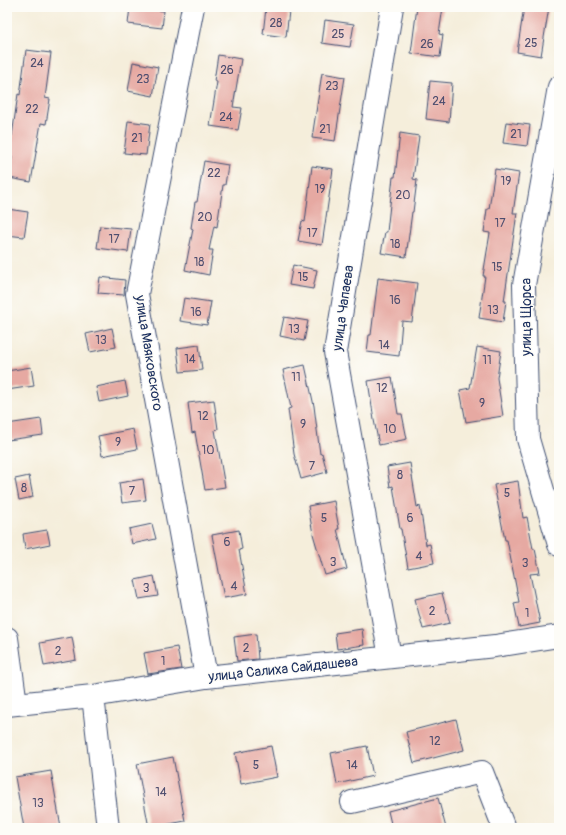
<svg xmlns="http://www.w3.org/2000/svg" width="566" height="835" viewBox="0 0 566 835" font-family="Pangolin,sans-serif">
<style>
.building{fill:#e6a9a2}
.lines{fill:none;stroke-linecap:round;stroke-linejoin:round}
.minor-casing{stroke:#3c4c71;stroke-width:24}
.minor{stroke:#fff;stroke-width:22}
.labels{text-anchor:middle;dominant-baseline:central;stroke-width:3;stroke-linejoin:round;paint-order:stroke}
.number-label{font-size:12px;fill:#4e4e6f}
.street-label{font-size:14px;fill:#1b2f5e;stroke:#fdfcf7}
</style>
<rect width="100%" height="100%" fill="#fdfcf7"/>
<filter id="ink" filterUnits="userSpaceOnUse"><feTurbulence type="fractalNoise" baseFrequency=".025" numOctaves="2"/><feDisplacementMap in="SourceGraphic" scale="8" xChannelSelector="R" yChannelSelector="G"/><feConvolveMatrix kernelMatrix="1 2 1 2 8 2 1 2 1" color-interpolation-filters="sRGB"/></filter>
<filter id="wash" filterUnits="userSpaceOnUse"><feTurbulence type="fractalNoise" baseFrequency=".012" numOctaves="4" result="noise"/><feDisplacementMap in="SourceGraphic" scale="16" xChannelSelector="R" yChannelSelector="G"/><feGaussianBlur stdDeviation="0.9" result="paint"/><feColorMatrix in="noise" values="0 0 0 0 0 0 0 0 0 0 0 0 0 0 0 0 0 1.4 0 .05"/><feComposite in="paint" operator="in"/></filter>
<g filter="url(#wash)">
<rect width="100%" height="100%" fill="#f5eedb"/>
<g id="blocks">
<path class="building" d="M130,7l34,4 -2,17 -34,-4z
M417,7h26l-4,27 4,1 -3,22 -29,-4z
M524,7h25l-8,49 -24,-4z
M266,8l23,3 -3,26 -23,-3z
M325,20l29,4 -4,23 -28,-4z
M26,50l25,3 -6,45 5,1 -4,25 -5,-1 -10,59 -22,-4 3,-21 -5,-1 2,-20h3l6,-42 2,1z
M218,55l23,4 -8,48 9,1 -4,22 -28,-4 7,-44 -3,-1z
M133,62l25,5 -5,29 -25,-5z
M322,73l23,4 -10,64 -23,-3z
M430,81l22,2 -3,39 -23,-3z
M128,121l22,3 -4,31 -22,-2z
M506,122l24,3 -3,21 -24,-3z
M400,133l19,3 -6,43 4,1 -4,32h-1l-6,45 -25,-4 4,-21h2l6,-55h2z
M204,161l24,4 -3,20h-2l-6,42 -3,-1 -5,24h4l-4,25 -24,-5 8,-41 -2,-1 4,-26h2z
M312,166l21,3 -11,76 -24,-4 4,-20 3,1z
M495,169l24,4 -6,40h4l-13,88h2l-3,21 -24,-4 6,-42h-2l7,-43 -6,-1 3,-23h2z
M7,209l21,3 -4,25 -17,-2z
M100,226l31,3 -3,23 -31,-4z
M293,265l24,5 -4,19 -24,-4z
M100,277l25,3 -1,15 -26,-2z
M378,278l39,5 -5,39 -10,-1 -3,35 -32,-4 2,-17h2z
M184,298l27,4 -4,23 -27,-4z
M284,317l24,4 -4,20 -24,-5z
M112,328l4,19 -26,5 -4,-18z
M199,345l3,25 -22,2 -3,-24z
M477,347l24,4 -4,27 6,38 -37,6 -6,-32 10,-2z
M305,365l9,41 6,48 2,-1 5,19 -26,7 -7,-25 -6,-45 3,-1 -8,-38z
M31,367l3,19 -27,4v-19z
M392,377l6,37h4l5,25 -28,6 -5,-25 -6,-39z
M125,381l3,15 -29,6 -3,-15z
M214,400l4,29 -3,1 10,57 -20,3 -10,-58 -3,1 -4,-30z
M41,419l2,16 -35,5 -1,-16z
M133,429l4,20 -35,7 -4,-20z
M410,463l7,44 3,-1 6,39 4,-1 4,19 -26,5 -7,-39h-1l-7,-43 -3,1 -3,-20z
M29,476l4,21 -14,3 -4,-21z
M143,479l3,21 -24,3 -3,-20z
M518,481l5,37 4,-1 6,32h2l5,24 -10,1 10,49 -21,4 -5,-24 5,-1 -12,-62h-2l-11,-55z
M334,501l5,28h-2l10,40 -22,6 -12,-41 -5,-28z
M152,524l4,15 -24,5 -3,-15z
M47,530l3,14 -25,5 -2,-15z
M239,530l3,19 -3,1 8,44 -23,4 -12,-63z
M154,576l4,20 -19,3 -4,-19z
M442,593l8,30 -27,6 -8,-30z
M362,629l2,16 -27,4 -2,-16z
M256,634l2,25 -21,2 -3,-24z
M72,637l4,23 -32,6 -4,-23z
M177,647l4,22 -33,5 -4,-21z
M456,719l8,31 -50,13 -8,-31z
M271,746l6,31 -36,7 -6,-31z
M367,746l6,30 -36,8 -6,-31z
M173,757l12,64 -36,7 -12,-64z
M51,771l10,57h-37l-9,-51z
M438,798l8,30h-54l-4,-17z"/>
</g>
</g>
<g filter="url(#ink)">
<use href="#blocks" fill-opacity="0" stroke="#3c4c71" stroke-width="1"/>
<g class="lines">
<g class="minor-casing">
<path id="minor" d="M193,7l-56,287 69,383
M559,87l-35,198 4,154 31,106
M7,638l9,66
M390,657l-55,-305 57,-345
M93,696l15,132
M7,705l86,-9 113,-19 289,-31 64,-10
M352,802l130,-30 22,56"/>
</g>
<use href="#minor" class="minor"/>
</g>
</g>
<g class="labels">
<g class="number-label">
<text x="276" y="23">28</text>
<text x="338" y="34">25</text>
<text x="531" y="43">25</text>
<text x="427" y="44">26</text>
<text x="37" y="63">24</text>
<text x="227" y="70">26</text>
<text x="143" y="79">23</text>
<text x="332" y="86">23</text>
<text x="439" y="101">24</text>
<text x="32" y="109">22</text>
<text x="226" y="117">24</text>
<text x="325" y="129">21</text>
<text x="516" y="134">21</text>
<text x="137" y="138">21</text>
<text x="214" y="173">22</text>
<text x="506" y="181">19</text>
<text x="320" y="189">19</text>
<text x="403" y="195">20</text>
<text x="205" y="217">20</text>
<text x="500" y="223">17</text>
<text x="312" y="233">17</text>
<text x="114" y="239">17</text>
<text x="395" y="244">18</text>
<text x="199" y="262">18</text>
<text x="497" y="267">15</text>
<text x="303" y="277">15</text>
<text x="395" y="300">16</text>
<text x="493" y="310">13</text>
<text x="196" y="312">16</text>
<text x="294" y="329">13</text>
<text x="101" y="340">13</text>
<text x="384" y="345">14</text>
<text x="190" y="359">14</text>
<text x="487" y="360">11</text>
<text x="296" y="377">11</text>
<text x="382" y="388">12</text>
<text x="482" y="403">9</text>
<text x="203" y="416">12</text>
<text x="303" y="424">9</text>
<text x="390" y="429">10</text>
<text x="118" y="442">9</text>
<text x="208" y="450">10</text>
<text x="312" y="466">7</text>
<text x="400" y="475">8</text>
<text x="24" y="488">8</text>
<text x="132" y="491">7</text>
<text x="507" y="493">5</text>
<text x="324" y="518">5</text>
<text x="410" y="518">6</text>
<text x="227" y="542">6</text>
<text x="419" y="556">4</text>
<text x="333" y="562">3</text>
<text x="525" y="563">3</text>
<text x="234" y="586">4</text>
<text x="146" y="588">3</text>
<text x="432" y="611">2</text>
<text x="527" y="613">1</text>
<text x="246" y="648">2</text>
<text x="58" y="651">2</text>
<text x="163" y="661">1</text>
<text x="435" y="741">12</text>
<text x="256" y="765">5</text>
<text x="352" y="765">14</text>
<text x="161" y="792">14</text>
<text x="38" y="803">13</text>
</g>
<g class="street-label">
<text transform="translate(343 308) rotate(-82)">улица Чапаева</text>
<text transform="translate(526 317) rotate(-90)">улица Щорса</text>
<text transform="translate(149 353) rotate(81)">улица Маяковского</text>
<text transform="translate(283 669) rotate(-6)">улица Салиха Сайдашева</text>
</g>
</g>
<rect width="566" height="835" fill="none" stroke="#fdfcf7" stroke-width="24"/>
</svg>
